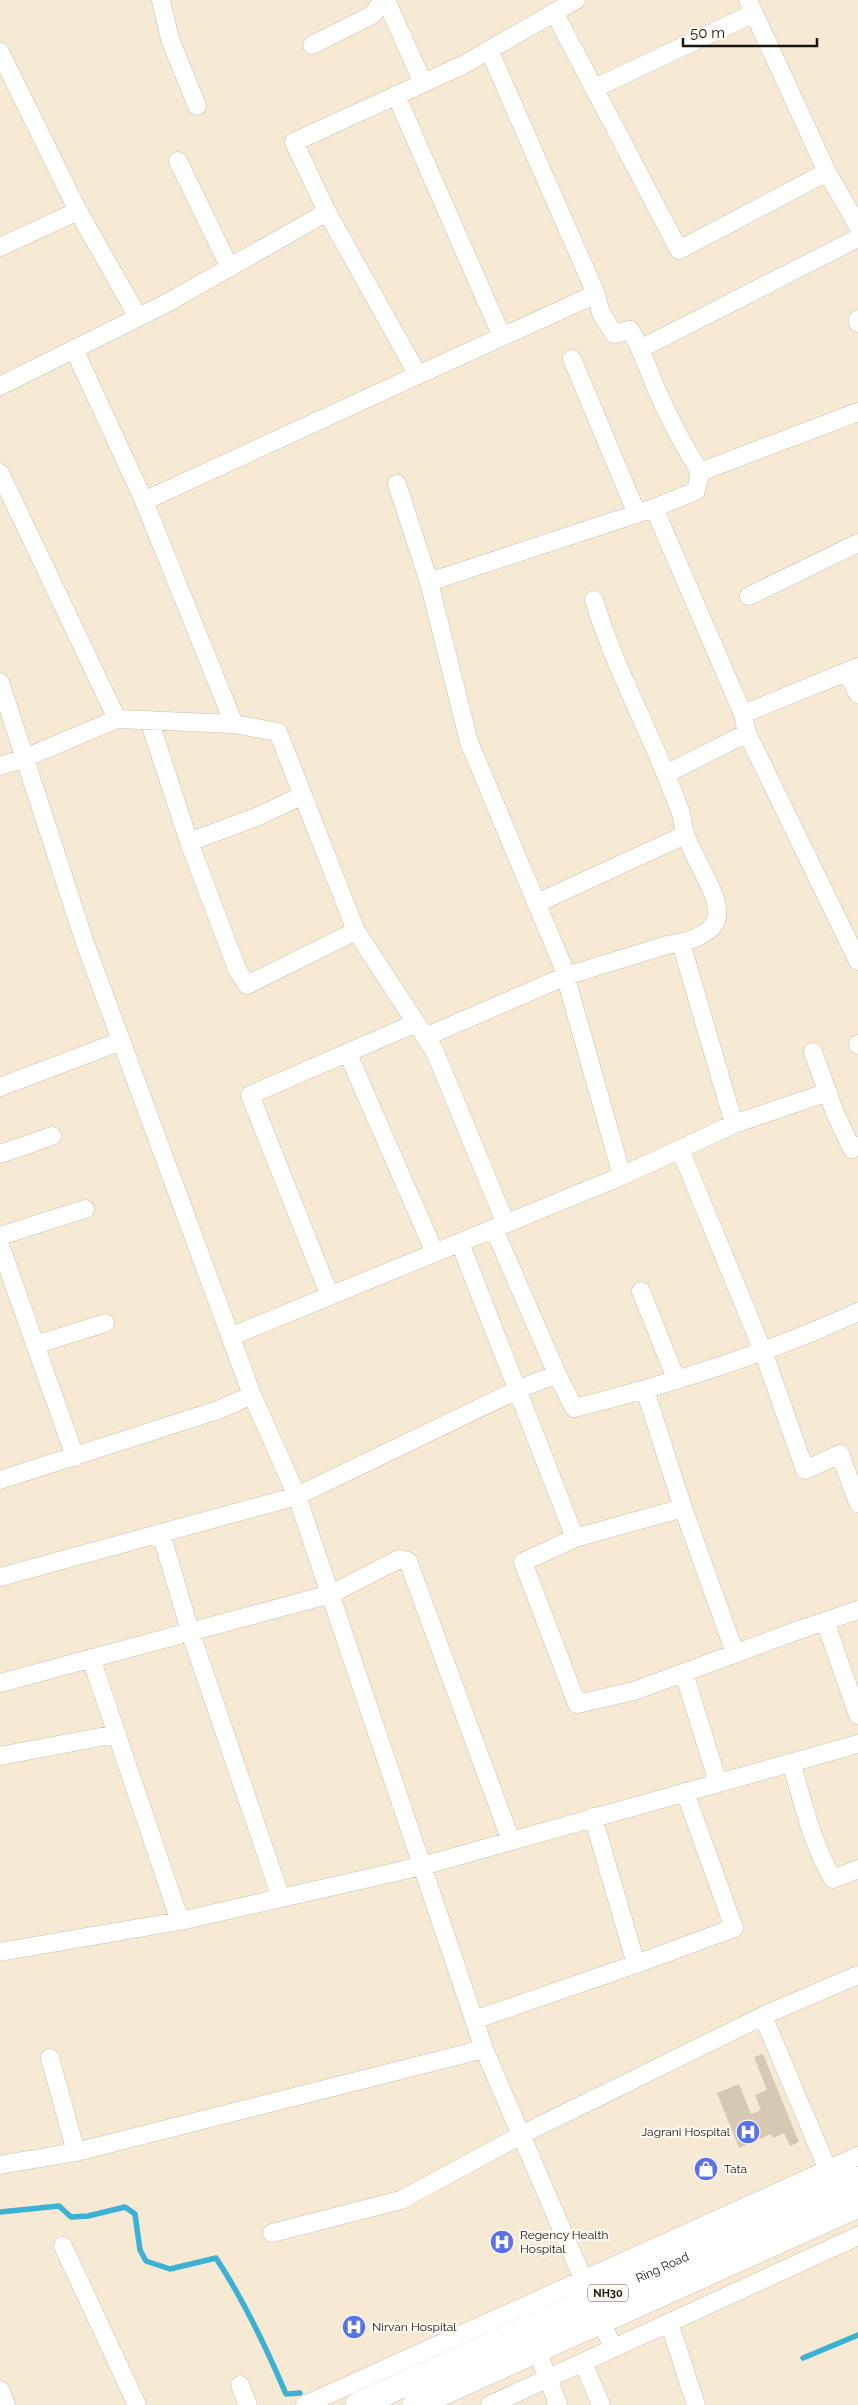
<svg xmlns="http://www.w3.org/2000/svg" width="858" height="2405" viewBox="0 0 858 2405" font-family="Raleway,sans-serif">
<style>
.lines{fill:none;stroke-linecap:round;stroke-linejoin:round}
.stream{stroke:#3cb1d4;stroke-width:5.5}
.building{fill:#d5c9b5}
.minor-casing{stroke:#cbbfab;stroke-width:19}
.highway-casing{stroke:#cbbfab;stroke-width:26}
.minor{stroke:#fff;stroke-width:18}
.highway{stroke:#fff;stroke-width:25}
.labels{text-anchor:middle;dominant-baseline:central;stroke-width:4.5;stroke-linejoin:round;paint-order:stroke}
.shield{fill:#fdf8f0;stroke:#5f5a53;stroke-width:1}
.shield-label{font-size:11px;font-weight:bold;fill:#1b1710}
.poi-label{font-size:12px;fill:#1b1710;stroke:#fdf8f0;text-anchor:start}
.street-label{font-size:12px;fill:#1b1710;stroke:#fdf8f0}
</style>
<rect width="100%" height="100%" fill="#f6ead5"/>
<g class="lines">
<path class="stream" d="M0,2212l59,-6 12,11 17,-1 37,-9 10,7 5,36 6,11 24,8 46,-11c29,44 50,89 70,136l14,-1
M803,2358l55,-23"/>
</g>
<path class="building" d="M763,2054l36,88 -9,4 -6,-13 -11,5 -2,-4 -32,14 -22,-55 22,-9 12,30 10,-4 -6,-15 12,-5 -13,-33z"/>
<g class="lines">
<g class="minor-casing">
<path id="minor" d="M161,0l9,39 27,67
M386,0l37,83
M748,0l79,172 31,54
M554,12l125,238 148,-78
M312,45l60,-30 12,-15
M0,52l78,159
M595,88l159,-75
M396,95l106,242
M178,161l52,107
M327,212l-33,-70 169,-77 113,-65
M0,247l78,-36 60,106
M596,294l5,19 13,21 16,-4c12,19 17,36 25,56 13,30 28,59 45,86
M858,319v4
M642,348l216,-110
M74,349l70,152
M572,359l65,155
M418,375l178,-81 -107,-244
M0,386l167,-83 160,-91 91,163 -274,126 90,223 -117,-5 -92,39 -25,8
M0,473l117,246
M397,484l32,98
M654,508l42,-17 4,-19 158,-60
M749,596l109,-53
M847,673l11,21
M0,682l85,261 167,452 45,101 187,553 129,299
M743,714l4,19 111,228
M149,720l40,122 48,127 10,16 109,-54
M234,724l44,8 78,199 79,121 71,172
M666,774l81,-41
M189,842l70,-26 44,-21
M537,903l148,-68
M681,943l53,181
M425,1037l141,-61 101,-31c16,-2 46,-9 50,-28 4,-20 -24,-60 -31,-81 -3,-7 -3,-15 -5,-22 -4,-13 -10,-26 -15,-39 -24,-59 -54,-115 -72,-175
M858,1044v1
M813,1052l22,61 17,36 6,-3
M348,1054l87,199
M0,1087l121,-46
M680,1149l83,202 42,119 35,-16 18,49
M0,1154l52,-18
M622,1176l112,-52 94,-32
M0,1236l85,-27
M460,1243l115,295 -52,24 54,142 57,-13 162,-60 62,-21
M0,1245l75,212
M641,1291l35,88
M330,1296l-80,-201 166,-72
M232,1336l390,-160 -60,-212 -93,-222 -40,-160 225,-74 89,206 115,-47
M35,1345l70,-22
M557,1374l17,34c96,-24 193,-54 284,-96
M645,1390l38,118 52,145
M0,1480l218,-70 34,-15
M161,1533l29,98 91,267
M575,1538l108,-30
M0,1577l297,-81 222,-107 38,-15 -63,-145
M825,1621l33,94
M91,1658l89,263 242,-55 436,-122
M684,1673l34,110
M0,1683l331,-89 68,-35 9,2 103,280
M0,1756l117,-22
M791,1763c12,38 21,82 42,116l25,-10
M0,1952l180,-31
M636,1964l98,-36 -49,-136
M763,2016l65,154
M474,2020l162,-56 -43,-147
M50,2058l26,94
M0,2165l76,-13 408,-103
M272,2233l129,-33 120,-65 248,-122 89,-38
M63,2246l74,159
M669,2322l27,83
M537,2350l21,54 -2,1
M583,2362l18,43
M240,2385l8,20
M0,2390l6,15
M305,2405l553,-249
M490,2405l368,-169"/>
</g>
<g class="highway-casing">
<g id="highway">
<path id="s1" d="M358,2405l500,-226"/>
<path d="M415,2405l443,-200"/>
</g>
</g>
<use href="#minor" class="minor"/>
<use href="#highway" class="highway"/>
</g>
<defs>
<g id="hospital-disc" transform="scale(1.25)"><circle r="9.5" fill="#5b71e7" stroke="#fdf8f0"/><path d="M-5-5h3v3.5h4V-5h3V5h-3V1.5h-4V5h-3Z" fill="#fff"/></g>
<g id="shop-disc" transform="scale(1.25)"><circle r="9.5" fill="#5b71e7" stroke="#fdf8f0"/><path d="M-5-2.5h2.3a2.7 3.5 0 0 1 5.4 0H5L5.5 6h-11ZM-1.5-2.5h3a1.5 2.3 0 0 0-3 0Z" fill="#fff"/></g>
</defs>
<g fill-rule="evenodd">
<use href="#hospital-disc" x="748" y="2132"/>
<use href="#shop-disc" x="706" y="2169"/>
<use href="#hospital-disc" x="502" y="2242"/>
<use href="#hospital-disc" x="354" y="2327"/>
</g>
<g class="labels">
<rect class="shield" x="588" y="2284.5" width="40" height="17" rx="4"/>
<g class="shield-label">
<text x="608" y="2293">NH30</text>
</g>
<g class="poi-label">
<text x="730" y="2132" text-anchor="end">Jagrani Hospital</text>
<text x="724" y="2169">Tata</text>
<text x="520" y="2235">Regency Health<tspan x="520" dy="14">Hospital</tspan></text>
<text x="372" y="2327">Nirvan Hospital</text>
</g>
<g class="street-label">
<text stroke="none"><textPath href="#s1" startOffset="334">Ring Road</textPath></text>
</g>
</g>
<path d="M683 38v8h134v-8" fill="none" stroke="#1b1710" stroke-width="2.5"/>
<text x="690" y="38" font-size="15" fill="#1b1710" stroke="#fdf8f0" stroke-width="4" paint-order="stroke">50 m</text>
</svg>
